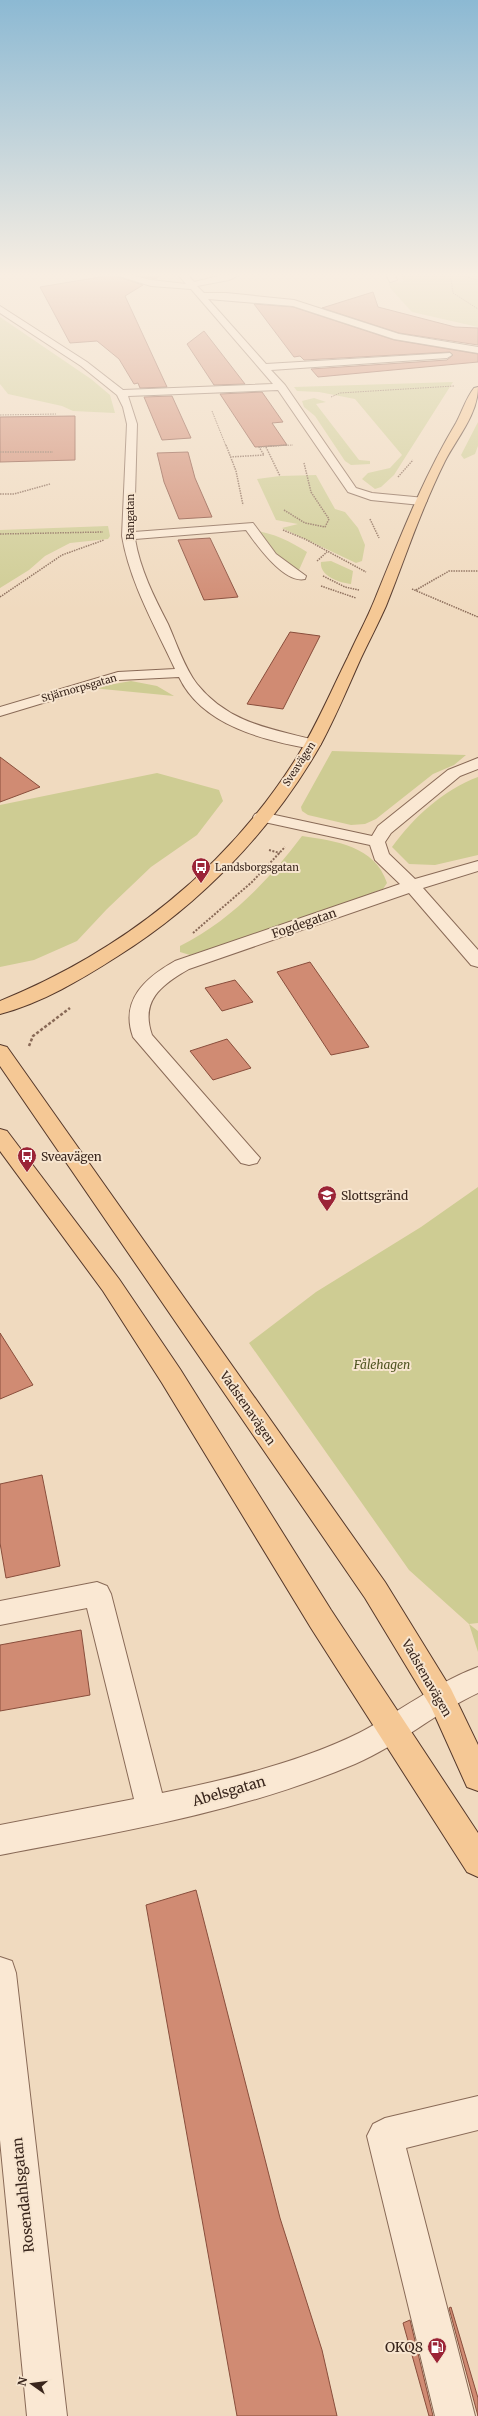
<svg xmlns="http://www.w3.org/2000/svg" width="478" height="2416" viewBox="0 0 478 2416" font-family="Merriweather,serif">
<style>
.green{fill:#cecc93}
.building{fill:#d08b73;stroke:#894e3c}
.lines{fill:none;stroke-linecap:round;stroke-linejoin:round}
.minor-casing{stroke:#896a57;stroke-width:2}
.major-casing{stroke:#56392b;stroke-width:2}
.path-far3{stroke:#896a57;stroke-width:1;stroke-dasharray:1.5 1;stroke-linecap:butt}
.path-far2{stroke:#896a57;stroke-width:1.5;stroke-dasharray:1.5 1;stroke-linecap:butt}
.path-far1{stroke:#896a57;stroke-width:2;stroke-dasharray:2 1.5;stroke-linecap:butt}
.path{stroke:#896a57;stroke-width:2.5;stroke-dasharray:3 2;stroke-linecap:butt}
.minor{fill:#fae8d3;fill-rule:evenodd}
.major{fill:#f5c895;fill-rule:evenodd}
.labels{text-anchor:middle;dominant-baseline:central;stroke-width:4;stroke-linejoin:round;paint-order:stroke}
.far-street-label{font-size:10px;fill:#38251c;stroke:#f7e5cf}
.far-poi-label{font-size:10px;fill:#38251c;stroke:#f7e5cf;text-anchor:start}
.street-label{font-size:12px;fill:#38251c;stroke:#f7e5cf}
.poi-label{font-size:12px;fill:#38251c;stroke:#f7e5cf;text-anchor:start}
.park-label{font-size:12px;font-style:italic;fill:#505522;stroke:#f7e5cf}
.near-street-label{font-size:14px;fill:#38251c;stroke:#f7e5cf}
.near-poi-label{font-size:14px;fill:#38251c;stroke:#f7e5cf;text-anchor:end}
</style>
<rect width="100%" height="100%" fill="#f0dabf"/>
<path class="green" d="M399,273h79v54l-66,-15 -22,-24 -1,-5 15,-2z
M0,317l91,62 19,16 5,18 -42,-2 -11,-5 -54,-12 -8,-10z
M453,382l-59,93 -13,12 -6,2 -13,-10 6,-6 22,-5 12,-13 -47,-56 -36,-7 -22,-1 -3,-4z
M314,398l12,4 -10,2 43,56 11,1v3l-19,1 -6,-4 -30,-45 -11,-9 -2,-6z
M478,422v24l-3,8 -11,5 -3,-4z
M316,475l19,34 10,3 13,16 7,17 -3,16 -6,2 -74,-35 16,-4 -22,-4 -19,-41 23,-3z
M108,526l2,10 -2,3 -38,4 -25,13 -16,14 -29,18v-58z
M253,531c19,1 38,11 54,21l-8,18 -26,-15z
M331,561l22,10 -2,13c-11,-1 -32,-8 -30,-22z
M131,681l26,5 17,10 -82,-8z
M332,751l134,4 -12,10 -21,9 -57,45 -11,5 -14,1 -43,-10 -6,-4 -1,-4z
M157,773l62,17 4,11 -26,34 -46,32 -44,42 -30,32 -43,19 -34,7v-162z
M478,777v78l-43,10 -26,-1 -17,-17c22,-30 51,-57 86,-70z
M302,836c34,5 73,10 85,47l-4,6 -122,44 -71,22 -10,-3v-6c49,-24 90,-67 122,-110z
M478,1187v436l-9,1 9,7v21l-9,-28 -60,-54 -160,-227 67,-51 105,-65z"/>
<path class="building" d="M129,273h36l-10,6z
M112,275l31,10 -18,11 42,91 -27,1 -2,-5 -4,1 -15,-25 -22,-18 -27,2 -30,-56z
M373,292l5,15 77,20 23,1v17l-79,-12 -77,-25z
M254,304l39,3 101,33 84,14v8l-160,15 -7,-8 136,-9 6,-5 -3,-3 -146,8 -4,-4 -6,1z
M204,331l41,53 -31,1 -27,-41z
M262,392l21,30 -11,1 15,22 -32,2 -35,-53z
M172,396l19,42 -29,2 -18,-43z
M75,416v44l-75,2v-45z
M188,452l7,26 17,39 -33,2 -15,-37 -7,-29z
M210,538l28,59 -34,3 -26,-60z
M290,632l30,4 -37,73 -36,-5z
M0,757l40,30 -40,15z
M310,962l59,85 -38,8 -54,-83z
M235,980l18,22 -31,9 -17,-23z
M227,1039l24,29 -38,12 -23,-29z
M0,1333l33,52 -33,14z
M42,1475l18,91 -54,12 -6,-35v-59z
M81,1630l9,65 -90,16v-66z
M196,1890l84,328 42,132 15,66h-100l-91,-511z
M451,2307l27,91v18l-29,-108z
M410,2320l23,96h-4l-26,-93z"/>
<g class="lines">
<g class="minor-casing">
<path id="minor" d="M109,273h14l28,7 35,4 -9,-11h9l8,9 37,-9h12l-14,7 -32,6 7,7h22l68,7 105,34 79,13v6l-84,-14 -101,-33 -85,-7 58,65 184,-11 2,2 -5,3 -176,12 14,15 71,103 16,5 53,5 2,3 -6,4 -50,-5 -23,-8 -70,-102 -150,6 9,28 -3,108 119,-9 23,31 30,22 -1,3c-21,5 -49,-35 -59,-49l-111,9c5,30 19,58 33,85 8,18 17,45 29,60 32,40 76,45 121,57l3,3 -3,3 -5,2c-47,-8 -111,-23 -134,-72l-60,3 -119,36v-9l118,-35 57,-3c-20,-43 -45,-86 -53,-133l5,-112 -4,-17 -6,-12 -36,-29 -81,-53v-7l87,56 36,28 150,-6 -82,-95 -40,-3z
M385,273h8l4,7 -7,2z
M478,758v11l-18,7 -69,57 -6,9 4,12 26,25 63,-18v10l-55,17 55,62v17l-7,-2 -62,-72 -220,76c-28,16 -49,32 -37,66l108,123 -3,5 -8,2 -8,-2 -108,-126c-13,-37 12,-59 42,-76l225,-77 -25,-24 -5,-15 -115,-25 -2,-3 2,-3 6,-2 111,24 6,-10 70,-56z
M97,1582l10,4 4,8 51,199c67,-14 136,-30 197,-60 41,-21 76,-50 119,-66v26c-43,20 -79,52 -123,71 -113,48 -235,68 -355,91v-30l134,-26 -47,-191 -87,17v-24z
M0,1957l12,4 4,12 51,443h-40l-27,-276z
M478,2096v34l-72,18 69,268h-40l-68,-280 6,-12 12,-6z"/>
</g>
<g class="major-casing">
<path id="major" d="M478,387c0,27 -21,51 -33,74 -8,16 -15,32 -22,49 -13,31 -24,64 -37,96 -8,18 -17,35 -25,52 -13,29 -25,58 -40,86 -48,85 -120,160 -203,212 -36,23 -76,47 -118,58v-13c121,-49 227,-132 297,-244 20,-32 34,-66 51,-100 9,-20 19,-38 27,-58 25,-61 47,-119 81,-176 6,-11 10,-25 18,-35z
M0,1045l7,2 378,535 66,107 27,56v46l-11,-4 -36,-80 -66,-109 -365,-532z
M0,1129l7,2 112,148 61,90 151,241 147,223v44l-11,-5 -156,-244 -149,-245 -59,-92 -103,-140z"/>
</g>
<path class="path-far3" d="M450,273l3,20 25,16
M451,273l27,7
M331,397l9,-4 114,-7
M212,411l14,35
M0,415l56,-1
M270,446l23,-1"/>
<path class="path-far2" d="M226,445l10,26 7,34
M266,447l14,29
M0,452h53
M230,457l34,-2 -5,-8 28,-2
M398,477l15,-17
M0,494h14l36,-10
M284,510l21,13 20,4 4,-8 -18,-27 -7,-29
M370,519l9,19
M283,530l22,9 61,33
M0,534l103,-2
M317,561l10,-9
M323,576l22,11 14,3
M321,586l35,12
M412,589l66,28
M416,590l33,-19h29
M0,597l62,-42 42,-15"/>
<path class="path-far1" d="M269,850l11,3
M193,933l59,-51 33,-35"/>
<path class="path" d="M29,1046l4,-10 37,-28"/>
<use href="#minor" class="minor"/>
<use href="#major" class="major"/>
</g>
<linearGradient id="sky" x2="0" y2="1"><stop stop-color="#8cb9d3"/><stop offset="0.45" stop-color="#f8eee2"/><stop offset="1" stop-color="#f8eee2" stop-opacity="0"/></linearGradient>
<rect width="478" height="611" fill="url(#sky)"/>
<defs>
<g id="bus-pin" transform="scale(1)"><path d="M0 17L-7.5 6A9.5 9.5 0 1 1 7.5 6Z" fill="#9b2437" stroke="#f7e5cf"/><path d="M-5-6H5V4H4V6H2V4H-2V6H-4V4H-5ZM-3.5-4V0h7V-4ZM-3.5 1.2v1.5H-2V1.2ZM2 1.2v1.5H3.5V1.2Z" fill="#fff"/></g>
<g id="school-pin" transform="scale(1)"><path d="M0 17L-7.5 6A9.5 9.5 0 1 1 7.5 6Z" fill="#9b2437" stroke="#f7e5cf"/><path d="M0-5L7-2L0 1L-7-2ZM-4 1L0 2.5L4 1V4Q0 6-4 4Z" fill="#fff"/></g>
<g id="fuel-pin" transform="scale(1)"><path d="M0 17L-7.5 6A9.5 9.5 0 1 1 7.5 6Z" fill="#9b2437" stroke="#f7e5cf"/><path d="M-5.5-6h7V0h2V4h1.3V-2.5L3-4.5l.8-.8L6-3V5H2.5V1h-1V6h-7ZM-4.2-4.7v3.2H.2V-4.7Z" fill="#fff"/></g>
</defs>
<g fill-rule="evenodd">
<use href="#bus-pin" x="201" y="867"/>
<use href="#bus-pin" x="27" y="1156"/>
<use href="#school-pin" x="327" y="1195"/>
<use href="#fuel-pin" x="437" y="2347"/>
</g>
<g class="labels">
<g class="far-street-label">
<text transform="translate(130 517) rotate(-90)">Bangatan</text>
<text transform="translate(79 688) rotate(-16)">Stjärnorpsgatan</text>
<text transform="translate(299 764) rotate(-57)">Sveavägen</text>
</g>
<g class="far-poi-label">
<text x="215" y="867">Landsborgsgatan</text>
</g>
<g class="street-label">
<text transform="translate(304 923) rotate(-19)">Fogdegatan</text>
<text transform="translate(248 1408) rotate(55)">Vadstenavägen</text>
<text transform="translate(427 1678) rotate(60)">Vadstenavägen</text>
</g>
<g class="poi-label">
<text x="41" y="1156">Sveavägen</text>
<text x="341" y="1195">Slottsgränd</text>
</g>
<g class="park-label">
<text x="382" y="1364">Fålehagen</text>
</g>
<g class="near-street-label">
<text transform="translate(229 1791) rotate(-16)">Abelsgatan</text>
<text transform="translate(23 2195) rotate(-96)">Rosendahlsgatan</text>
</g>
<g class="near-poi-label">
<text x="423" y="2347">OKQ8</text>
</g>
</g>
<g transform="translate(32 2384) rotate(284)" stroke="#f7e5cf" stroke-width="3" paint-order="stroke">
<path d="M0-3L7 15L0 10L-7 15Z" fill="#38251c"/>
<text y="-6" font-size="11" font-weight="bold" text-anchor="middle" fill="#38251c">N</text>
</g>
</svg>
